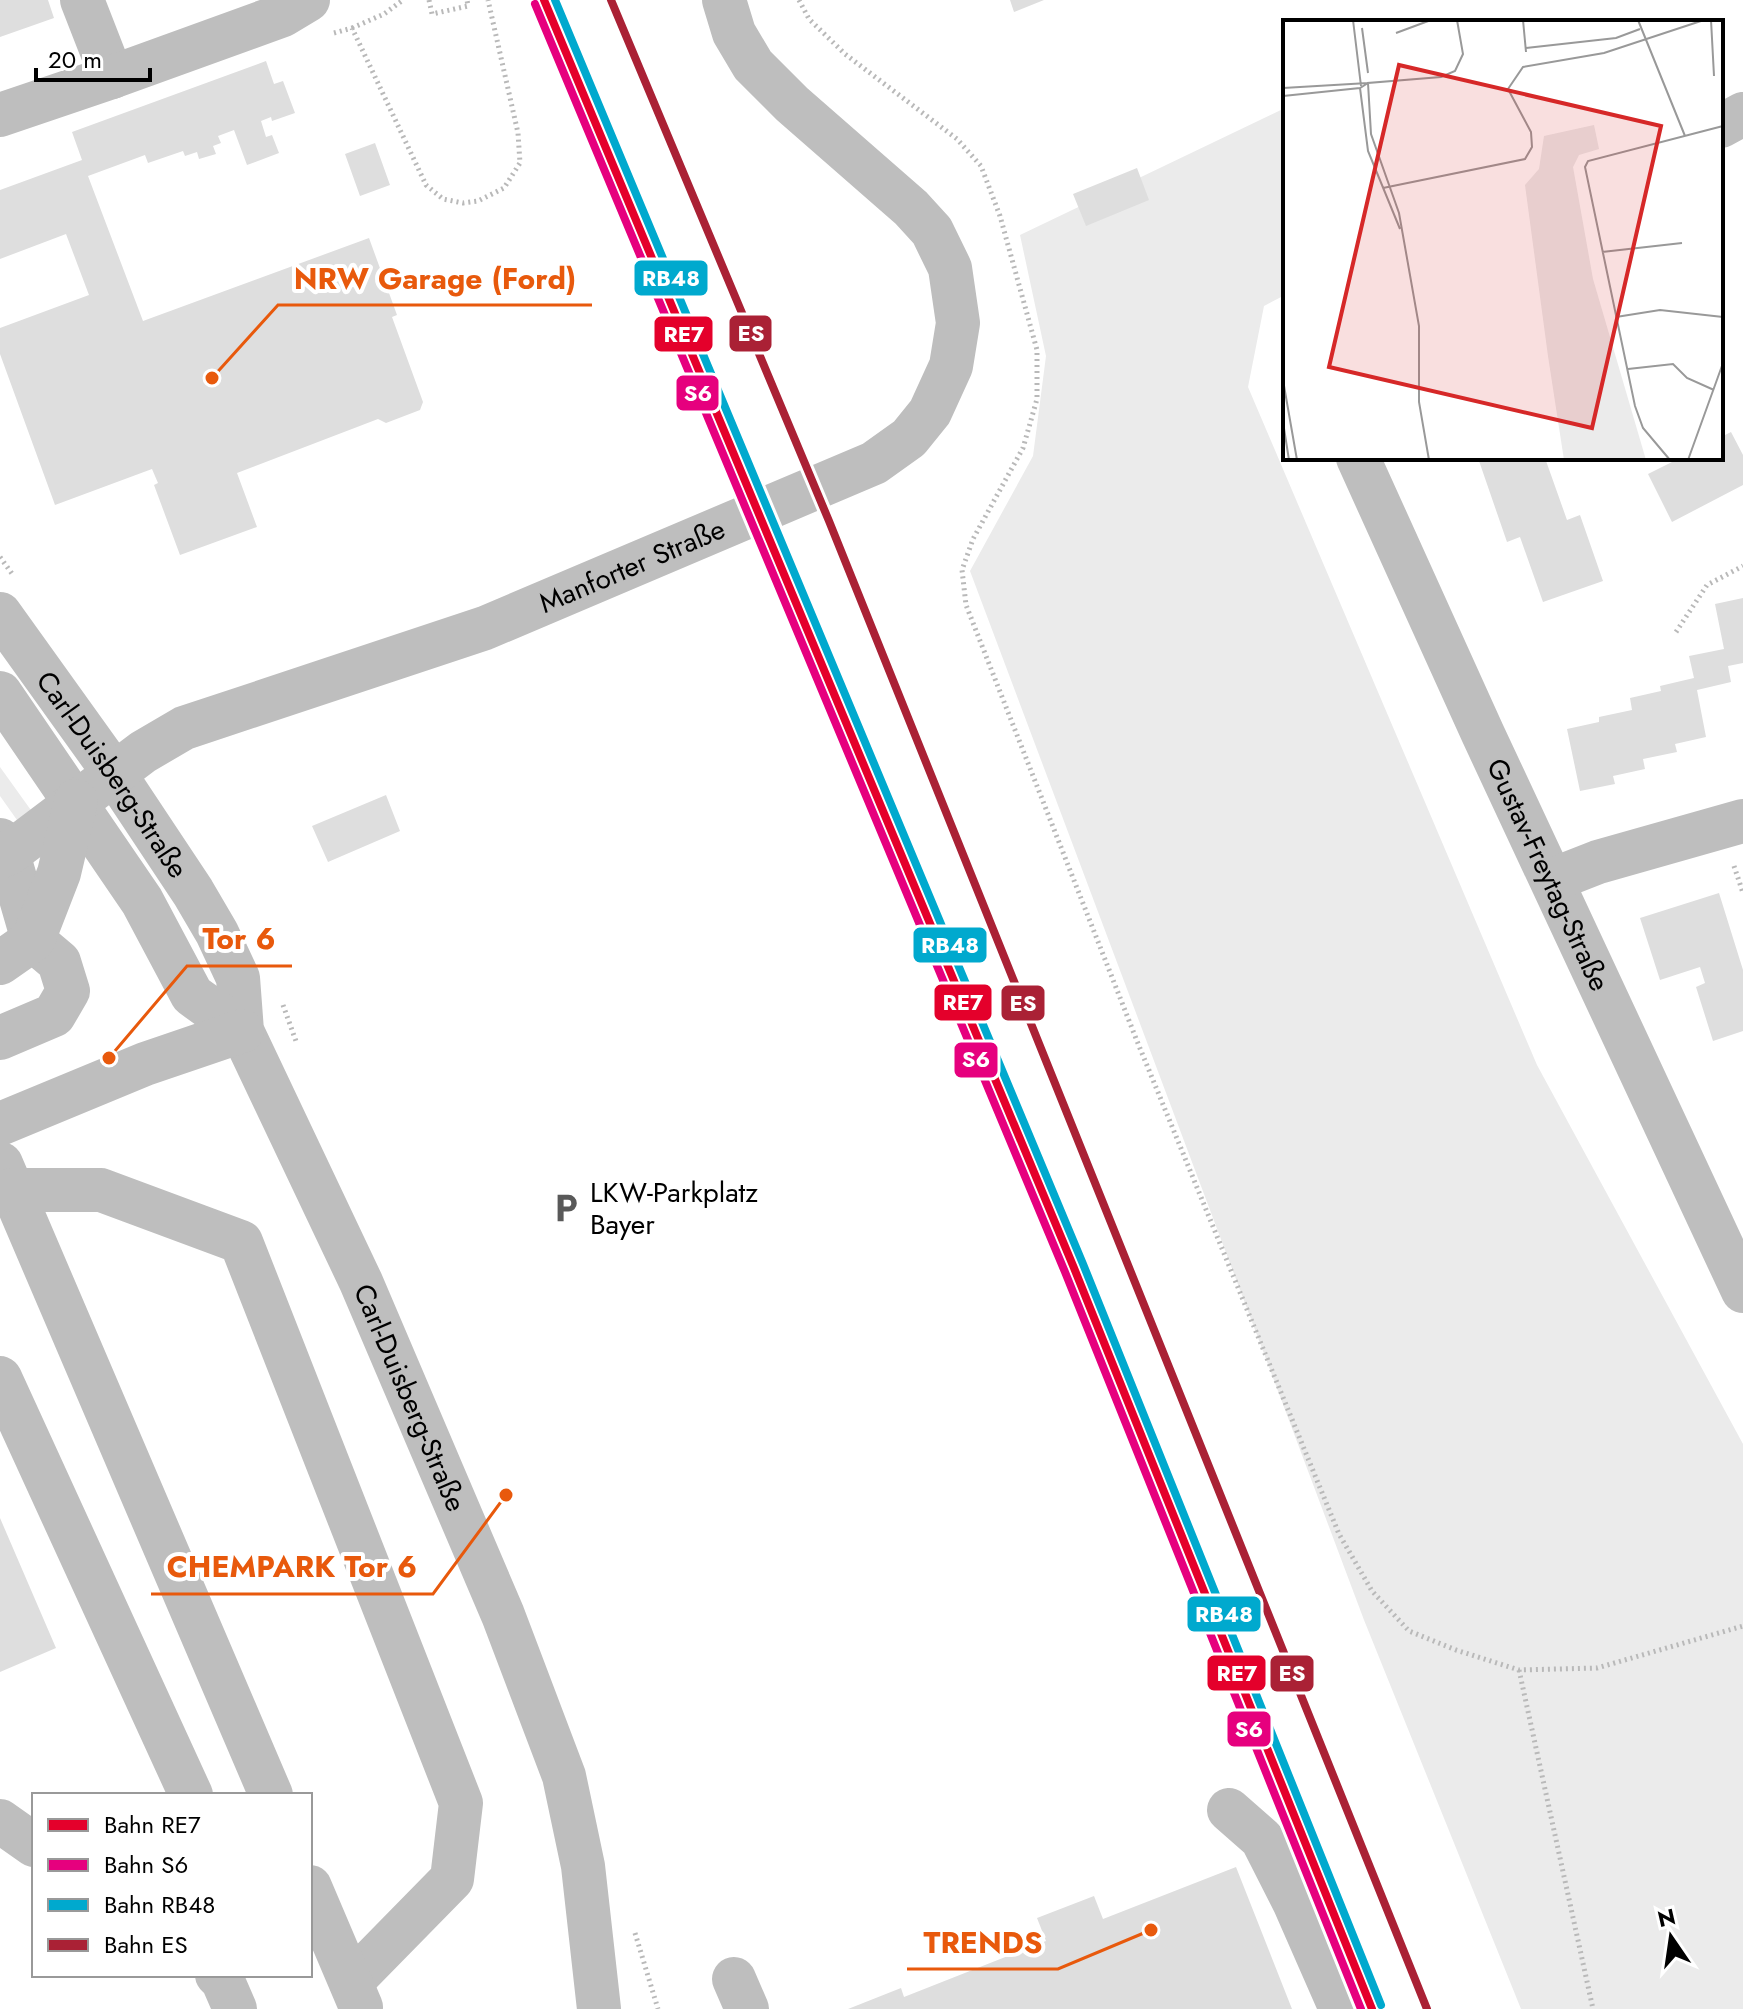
<svg xmlns="http://www.w3.org/2000/svg" width="1743" height="2009" viewBox="0 0 1743 2009" font-family="Jost,sans-serif">
<style>
.green{fill:#ebebeb}
.building{fill:#dedede}
.lines{fill:none;stroke-linecap:round;stroke-linejoin:round}
.path{stroke:#b9b9b9;stroke-width:5;stroke-dasharray:2 4;stroke-linecap:butt}
.minor{stroke:#bebebe;stroke-width:44}
.rail-1-casing{stroke:#fff;stroke-width:14}
.rail-2-casing{stroke:#fff;stroke-width:14}
.rail-3-casing{stroke:#fff;stroke-width:14}
.rail-4-casing{stroke:#fff;stroke-width:14}
.rail-1{stroke:#e4002b;stroke-width:8}
.rail-2{stroke:#e6007e;stroke-width:8}
.rail-3{stroke:#00a9ce;stroke-width:8}
.rail-4{stroke:#aa2135;stroke-width:8}
.labels{text-anchor:middle;dominant-baseline:central;stroke-width:8;stroke-linejoin:round;paint-order:stroke}
.street-label{font-size:28px;fill:#000;stroke:#fff}
.poi-label{font-size:28px;fill:#000;stroke:#fff;text-anchor:start}
.inset-road{fill:none;stroke:#999;stroke-width:2}
.view{fill:#d62828;fill-opacity:0.15;stroke:#d62828;stroke-width:4}
.inset-edge{fill:none;stroke:#000;stroke-width:4}
.leader{fill:none;stroke:#e8590c;stroke-width:3}
.callout-dot{fill:#e8590c;stroke:#fff;stroke-width:3}
.callout-label{font-size:30px;text-anchor:middle;font-weight:bold;fill:#e8590c;stroke:#fff;stroke-width:8;stroke-linejoin:round;paint-order:stroke}
.line-badge{stroke:#fff;stroke-width:3}
.badge-label{font-size:22px;text-anchor:middle;font-weight:bold;fill:#fff}
</style>
<rect width="100%" height="100%" fill="#fff"/>
<path class="green" d="M1285,108v187l-21,11 -16,81 289,678 206,379v565h-222l-157,-389 -394,-1049 63,-115 13,-100 -26,-121z
M0,767l33,46 -16,7 -17,-24z"/>
<path class="building" d="M0,0h48l6,18 -54,19z
M1010,0h34l-30,12z
M266,61l8,23 9,-3 12,32 -23,8 -1,-4 -10,4 5,16 6,-2 7,18 -32,12 -13,-35 -16,6 3,7 -8,3 3,8 -17,5 -2,-7 -12,4 -2,-5 -35,12 -3,-8 -57,21 55,145 226,-83 28,77 -5,2 31,85 -3,8 -34,13 -8,-4 -141,54 20,54 -77,28 -26,-70 4,-2 -6,-14 -97,36 -55,-151v-26l89,-33 -23,-61 -66,25v-69l82,-30 -10,-28z
M375,143l15,42 -30,11 -15,-42z
M1137,168l12,32 -63,26 -13,-32z
M1731,432l12,23v30l-71,37 -24,-48 32,-16h41v-21z
M1478,458h67l22,62 13,-5 23,66 -60,21 -23,-65 -13,5z
M1743,598v65l-15,3 3,16 -34,8 9,47 -31,7 2,8 -34,7 2,10 -32,7 2,8 -35,7 -13,-62 32,-7v-5l33,-7 -2,-12 31,-7 -1,-5 34,-8 -5,-22 35,-7 -9,-45z
M386,795l14,36 -72,31 -16,-36z
M1719,893l24,77v61l-30,10 -17,-54 9,-4 -5,-16 -40,13 -20,-62z
M0,1518l56,130 -56,24z
M1236,1867l56,142h-444l53,-21 3,9 142,-56 -9,-23 57,-22 9,23z"/>
<g class="lines">
<path class="path" d="M429,0l3,14 36,-8 -1,-6
M799,0l10,19 36,35 112,85 24,27 19,50 37,134v49l-14,49 -50,91 -11,31 4,35 171,436 202,493 33,57 37,40 47,19 63,20 78,-2 146,-42
M352,28l32,-14 19,-14
M334,33l18,-5 74,157 17,14 20,4 15,-2 26,-13 16,-25 -2,-30 -30,-133
M0,557l13,18
M1676,632l31,-47 36,-19
M1734,866l9,27
M283,1005l14,39
M1519,1670l74,339
M635,1933l23,76"/>
<g class="minor">
<path d="M82,0l30,77"/>
<path d="M0,115l112,-38 171,-62 25,-15"/>
<path d="M1721,126l22,-12"/>
<path id="s1" d="M1358,458l125,276 260,557"/>
<path id="s2" d="M0,614l114,159 79,119 24,41 21,45 4,53 119,251 142,333 61,161 19,90 16,143"/>
<path d="M0,693l142,208 50,94 50,36"/>
<path d="M0,840l8,14 25,86 26,22 9,29 -14,24 -54,23"/>
<path id="s3" d="M0,857l8,-3 135,-102 41,-24 301,-100 389,-165 35,-25 21,-26 21,-46 7,-43 -8,-55 -18,-37 -21,-23 -119,-104 -39,-39 -19,-32 -10,-33"/>
<path d="M1552,880l46,-18 145,-41"/>
<path d="M0,963l33,-23 26,-67 17,-72"/>
<path d="M0,1124l145,-60 97,-33"/>
<path d="M1,1164l270,631"/>
<path d="M12,1190h89l140,52 220,561 -9,76 -101,103"/>
<path d="M0,1378l191,417"/>
<path d="M1229,1810l33,29 32,63 47,107"/>
<path d="M0,1821l34,24"/>
<path d="M310,1887l51,120"/>
<path d="M217,1975l5,4 13,30"/>
<path d="M734,1979l13,30"/>
</g>
<g class="rail-1-casing">
<path id="rail-1" d="M544,0l530,1268 298,741"/>
</g>
<g class="rail-2-casing">
<path id="rail-2" d="M535,4l530,1268 296,737"/>
</g>
<g class="rail-3-casing">
<path id="rail-3" d="M555,0l528,1264 298,741"/>
</g>
<g class="rail-4-casing">
<path id="rail-4" d="M611,0l218,521 598,1488"/>
</g>
<use href="#rail-1" class="rail-1"/>
<use href="#rail-2" class="rail-2"/>
<use href="#rail-3" class="rail-3"/>
<use href="#rail-4" class="rail-4"/>
</g>
<defs>
<g id="parking-bare" transform="scale(2.4)"><path d="M-3.5-5.5H1a3.5 3.5 0 0 1 0 7H-1V5.5H-3.5ZM-1-3.4V-.6H.8a1.4 1.4 0 0 0 0-2.8Z" fill="#595959" stroke="#fff" stroke-width="2.5" paint-order="stroke"/></g>
</defs>
<g fill-rule="evenodd">
<use href="#parking-bare" x="566" y="1208"/>
</g>
<g class="labels">
<g class="street-label">
<text stroke="none"><textPath href="#s3" startOffset="702">Manforter Straße</textPath></text>
<text stroke="none"><textPath href="#s2" startOffset="196">Carl-Duisberg-Straße</textPath></text>
<text stroke="none"><textPath href="#s1" startOffset="458">Gustav-Freytag-Straße</textPath></text>
<text stroke="none"><textPath href="#s2" startOffset="892">Carl-Duisberg-Straße</textPath></text>
</g>
<g class="poi-label">
<text x="590" y="1192">LKW-Parkplatz<tspan x="590" dy="32">Bayer</tspan></text>
</g>
</g>
<g transform="translate(1283 20)">
<rect width="440" height="440" fill="#fff"/>
<path d="M311,105l5,24 -20,6 -6,12 20,112 53,181h-82l-16,-104 -23,-171 14,-16 5,-33z" fill="#ebebeb"/>
<path class="inset-road" d="M70,0l8,66M240,0l3,32M355,0l47,116M428,0l3,56M79,8l6,45M113,13l35,-13M243,28l90,-10 24,-9M0,68l85,-5M77,68l8,63 32,78M0,76l77,-8 8,-5M100,168l142,-29 7,-12 -1,-15 -23,-43 15,-22 81,-14 100,-33M319,232l80,-9M333,297l44,-7 63,7M345,349l45,-5 14,14 27,12M0,360l14,80M0,402l6,38M146,440l-10,-58v-76l-20,-113 -28,-79 -3,-51 73,-6 14,-6 8,-17 -6,-34M387,440l-27,-32 -8,-22 -50,-239 3,-6 135,-35M405,440l35,-97"/>
<path class="view" d="M116,45l262,61 -69,302 -263,-61z"/>
<rect width="440" height="440" class="inset-edge"/>
</g>
<path class="leader" d="M212 378L278 305H592M109 1058L187 966H292M506 1495L433 1594H151M1151 1930L1058 1969H907"/>
<g class="callout-dot">
<circle cx="212" cy="378" r="8"/>
<circle cx="109" cy="1058" r="8"/>
<circle cx="506" cy="1495" r="8"/>
<circle cx="1151" cy="1930" r="8"/>
</g>
<g class="callout-label">
<text x="435" y="289">NRW Garage (Ford)</text>
<text x="239" y="949">Tor 6</text>
<text x="292" y="1577">CHEMPARK Tor 6</text>
<text x="983" y="1953">TRENDS</text>
</g>
<g class="line-badge">
<rect x="633" y="259" width="76" height="38" rx="8" fill="#00a9ce"/>
<rect x="728" y="314" width="45" height="39" rx="8" fill="#aa2135"/>
<rect x="653" y="315" width="61" height="38" rx="8" fill="#e4002b"/>
<rect x="675" y="374" width="45" height="38" rx="8" fill="#e6007e"/>
<rect x="912" y="926" width="76" height="38" rx="8" fill="#00a9ce"/>
<rect x="933" y="983" width="60" height="39" rx="8" fill="#e4002b"/>
<rect x="1000" y="984" width="46" height="38" rx="8" fill="#aa2135"/>
<rect x="953" y="1041" width="46" height="38" rx="8" fill="#e6007e"/>
<rect x="1186" y="1595" width="76" height="38" rx="8" fill="#00a9ce"/>
<rect x="1206" y="1654" width="61" height="38" rx="8" fill="#e4002b"/>
<rect x="1269" y="1654" width="46" height="39" rx="8" fill="#aa2135"/>
<rect x="1226" y="1710" width="46" height="38" rx="8" fill="#e6007e"/>
</g>
<g class="badge-label">
<text x="671" y="286">RB48</text>
<text x="751" y="341">ES</text>
<text x="684" y="342">RE7</text>
<text x="698" y="401">S6</text>
<text x="950" y="953">RB48</text>
<text x="963" y="1010">RE7</text>
<text x="1023" y="1011">ES</text>
<text x="976" y="1067">S6</text>
<text x="1224" y="1622">RB48</text>
<text x="1237" y="1681">RE7</text>
<text x="1292" y="1681">ES</text>
<text x="1249" y="1737">S6</text>
</g>
<rect x="32" y="1793" width="280" height="184" fill="#ffffff" stroke="#999999" stroke-width="2"/>
<rect x="48" y="1819" width="40" height="12" fill="#e4002b" stroke="#999999" stroke-width="2"/>
<text x="104" y="1833" font-size="24" fill="#000000">Bahn RE7</text>
<rect x="48" y="1859" width="40" height="12" fill="#e6007e" stroke="#999999" stroke-width="2"/>
<text x="104" y="1873" font-size="24" fill="#000000">Bahn S6</text>
<rect x="48" y="1899" width="40" height="12" fill="#00a9ce" stroke="#999999" stroke-width="2"/>
<text x="104" y="1913" font-size="24" fill="#000000">Bahn RB48</text>
<rect x="48" y="1939" width="40" height="12" fill="#aa2135" stroke="#999999" stroke-width="2"/>
<text x="104" y="1953" font-size="24" fill="#000000">Bahn ES</text>
<g transform="translate(1671 1937) rotate(347)" stroke="#ffffff" stroke-width="6" paint-order="stroke">
<path d="M0-6L14 30L0 20L-14 30Z" fill="#000000"/>
<text y="-12" font-size="22" font-weight="bold" text-anchor="middle" fill="#000000">N</text>
</g>
<path d="M36 68v12h114v-12" fill="none" stroke="#000000" stroke-width="4"/>
<text x="48" y="68" font-size="24" fill="#000000" stroke="#ffffff" stroke-width="6" paint-order="stroke">20 m</text>
</svg>
